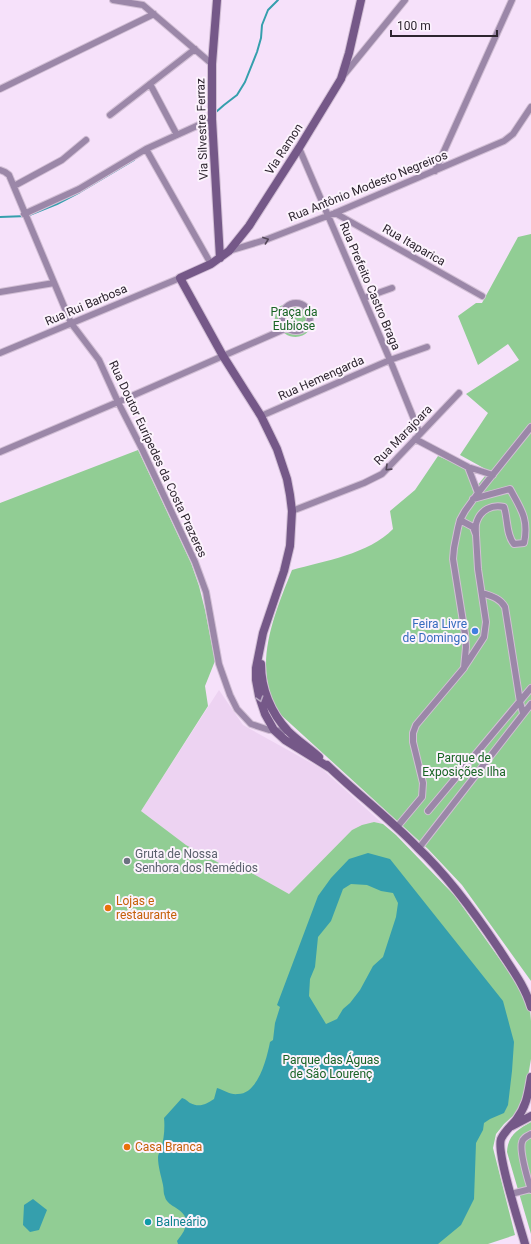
<svg xmlns="http://www.w3.org/2000/svg" width="531" height="1244" viewBox="0 0 531 1244" font-family="Roboto,sans-serif">
<style>
.built{fill:#edd3f2}
.green{fill:#91cd94}
.water{fill:#359fad;fill-rule:evenodd}
.lines{fill:none;stroke-linecap:round;stroke-linejoin:round}
.stream{stroke:#359fad;stroke-width:2}
.street-casing{stroke:#d2bfd5;stroke-width:8}
.secondary-casing{stroke:#d2bfd5;stroke-width:10}
.street{stroke:#9b87a8;stroke-width:6}
.secondary{stroke:#755888;stroke-width:8}
.oneway{stroke:#544759}
.oneway2{stroke:#b8a6c2}
.shop-dot{fill:#3f7fe0;stroke:#fcf3fd;stroke-width:1.5}
.worship-dot{fill:#6b7280;stroke:#fcf3fd;stroke-width:1.5}
.food-dot{fill:#e8710a;stroke:#fcf3fd;stroke-width:1.5}
.culture-dot{fill:#0f9aa8;stroke:#fcf3fd;stroke-width:1.5}
.labels{text-anchor:middle;dominant-baseline:central;stroke-width:4;stroke-linejoin:round;paint-order:stroke}
.street-label{font-size:12px;fill:#2d252f;stroke:#fcf3fd}
.park-label{font-size:12px;fill:#196425;stroke:#fcf3fd}
.shop-label{font-size:12px;fill:#366cbe;stroke:#fcf3fd;text-anchor:end}
.worship-label{font-size:12px;fill:#5b616d;stroke:#fcf3fd;text-anchor:start}
.food-label{font-size:12px;fill:#c56008;stroke:#fcf3fd;text-anchor:start}
.culture-label{font-size:12px;fill:#0d838f;stroke:#fcf3fd;text-anchor:start}
</style>
<rect width="100%" height="100%" fill="#f6e1fa"/>
<path class="built" d="M219,690l24,35 79,44 61,55 -9,-2 -22,8 -63,64 -39,-22 -9,3 -34,-18 -21,-12 -45,-34z"/>
<path class="green" d="M531,234v747l-69,-96 -34,-36 -147,-134c-31,-45 -7,-100 11,-145 32,-9 77,-16 101,-41l-3,-18 25,-21 23,-34 28,12 5,11 2,12 16,-20 -29,-16 28,-42 -22,-19 53,-34 -11,-16 -30,21 -20,-49 18,-13h6l36,-66z
M292,300c46,8 8,63 -18,22l3,-14z
M138,450l53,113 8,23 6,24 10,51 -10,25 3,20 -67,105 45,34 55,30 9,-3 39,22 63,-64 10,-5 12,-3 9,2 13,11 59,61 65,92 10,21 1,12v38l-5,29 -3,15 -8,11 -11,10 -8,10 -3,14 22,87 -27,9h-488v-741z
M531,1122v112l-24,-82c1,-17 10,-22 24,-30z"/>
<path class="water" d="M368,853l22,6 113,142 11,41 -2,29 -4,34 -4,8 -14,6 -6,4 -1,7 -7,13 -2,56 -13,26 -23,19h-260l-1,-3c3,-4 7,-9 8,-13 6,-20 -17,-19 -20,-31 -2,-4 -1,-8 -2,-12 -2,-10 -5,-18 -5,-28 0,-3 2,-5 3,-8 3,-10 4,-21 3,-31l18,-20c4,1 5,3 8,5 10,5 16,1 24,-4l3,-11c7,2 13,7 21,6 20,0 29,-36 32,-52l3,-2 2,-17 5,-16 -3,-2 41,-109 13,-18 18,-19zM351,884l16,1 14,6 12,2 5,10 -2,14 -13,40 -10,9 -13,24 -10,13 -7,6 -6,10 -11,5 -17,-28 1,-17 5,-12 3,-30 13,-16 12,-32z
M33,1199l14,11 -8,20 -9,2 -7,-7 1,-20z"/>
<g class="lines">
<path class="stream" d="M215,115l1,-3 8,-7 13,-10 8,-13 12,-30 4,-14 1,-13 6,-15 10,-10
M0,217l27,-1 30,-12 23,-12 54,-32"/>
<g class="street-casing">
<path id="street" d="M113,0l30,5 69,59
M343,76l62,-76
M150,84l27,51
M0,89l154,-75
M110,115l85,-66
M299,148l91,212 30,74
M146,149l65,115
M0,170l5,2 4,3 62,148 28,37 19,42 24,47 53,113 11,30 13,72 11,31 7,14 14,15 18,6 19,1
M435,171l77,-171
M14,186l48,-26 24,-20
M335,213l147,83
M24,214l55,-25 67,-40 66,-30
M229,251l36,-11 70,-27 169,-72 9,-7 18,-27
M0,292l54,-9
M364,298l28,-10
M282 317a14 14 0 1 1 28 0a14 14 0 1 1-28 0Z
M0,353l180,-75
M261,416l129,-56 37,-13
M415,439l53,28 25,8
M0,452l118,-50 169,-74
M468,467l10,26
M473,499l37,-10c11,20 19,30 14,54l-10,1c-8,-9 -6,-25 -10,-37 -12,-3 -23,3 -27,14 -2,4 -1,9 -1,14
M292,511l72,-28 18,-9 77,-81
M460,520l13,7 3,8 2,34 8,53 -2,15 -19,29
M482,593c9,3 18,5 23,14l15,95 3,11
M428,811l103,-123
M397,827l25,-30 1,-14 -10,-41v-9l3,-8 48,-57 2,-21 -1,-13 -12,-75 1,-11 4,-20 2,-8 5,-9 13,-18 53,-66
M419,848l112,-144
M531,1134c-4,2 -8,4 -9,8 -3,10 6,38 9,48
M511,1194l20,-5"/>
</g>
<g class="secondary-casing">
<path id="secondary" d="M217,0l-5,64v55l8,139
M261,664c0,25 10,49 27,67 9,9 21,17 31,26
M327,765c29,28 62,53 90,82 32,30 58,66 82,102 12,19 26,37 32,58
M330,768l-45,-28 -11,-10 -9,-16 -6,-18 -3,-16v-12l7,-35 21,-62 6,-25 2,-35 -2,-16 -3,-16 -10,-30 -16,-33 -38,-60 -43,-78 31,-14 18,-13 20,-25 50,-78 42,-69 8,-26 12,-53
M512,1126l19,-10
M525,1244c-5,-18 -29,-91 -24,-105 3,-7 10,-13 15,-19 11,-15 12,-26 15,-43"/>
</g>
<use href="#street" class="street"/>
<use href="#secondary" class="secondary"/>
</g>
<defs><path id="oneway-chevron" d="M-2-3.5L2.5 0L-2 3.5" fill="none" stroke-width="1.6" stroke-linecap="round" stroke-linejoin="round"/></defs>
<g class="oneway">
<use href="#oneway-chevron" transform="translate(266 240) rotate(-20)"/>
<use href="#oneway-chevron" transform="translate(388 468) rotate(136)"/>
</g>
<use class="oneway2" href="#oneway-chevron" transform="translate(260 699) rotate(73)"/>
<circle class="shop-dot" cx="475" cy="631" r="4"/>
<circle class="worship-dot" cx="127" cy="861" r="4"/>
<g class="food-dot">
<circle cx="108" cy="908" r="4"/>
<circle cx="127" cy="1147" r="4"/>
</g>
<circle class="culture-dot" cx="148" cy="1222" r="4"/>
<g class="labels">
<g class="street-label">
<text transform="translate(202 129) rotate(-92)">Via Silvestre Ferraz</text>
<text transform="translate(284 149) rotate(-57)">Via Ramon</text>
<text transform="translate(368 186) rotate(-22)">Rua Antônio Modesto Negreiros</text>
<text transform="translate(414 245) rotate(30)">Rua Itaparica</text>
<text transform="translate(370 286) rotate(67)">Rua Prefeito Castro Braga</text>
<text transform="translate(86 305) rotate(-23)">Rua Rui Barbosa</text>
<text transform="translate(321 378) rotate(-24)">Rua Hemengarda</text>
<text transform="translate(403 435) rotate(-46)">Rua Marajoara</text>
<text transform="translate(158 459) rotate(65)">Rua Doutor Eurípedes da Costa Prazeres</text>
</g>
<g class="park-label">
<text x="294" y="312">Praça da<tspan x="294" dy="14">Eubiose</tspan></text>
<text x="464" y="758">Parque de<tspan x="464" dy="14">Exposições Ilha</tspan></text>
<text x="331" y="1060">Parque das Águas<tspan x="331" dy="14">de São Lourenç</tspan></text>
</g>
<g class="shop-label">
<text x="467" y="624">Feira Livre<tspan x="467" dy="14">de Domingo</tspan></text>
</g>
<g class="worship-label">
<text x="135" y="854">Gruta de Nossa<tspan x="135" dy="14">Senhora dos Remédios</tspan></text>
</g>
<g class="food-label">
<text x="116" y="901">Lojas e<tspan x="116" dy="14">restaurante</tspan></text>
<text x="135" y="1147">Casa Branca</text>
</g>
<g class="culture-label">
<text x="156" y="1222">Balneário</text>
</g>
</g>
<path d="M391 30v6h106v-6" fill="none" stroke="#2d252f" stroke-width="2"/>
<text x="397" y="30" font-size="12" fill="#2d252f" stroke="#fcf3fd" stroke-width="3" paint-order="stroke">100 m</text>
</svg>
